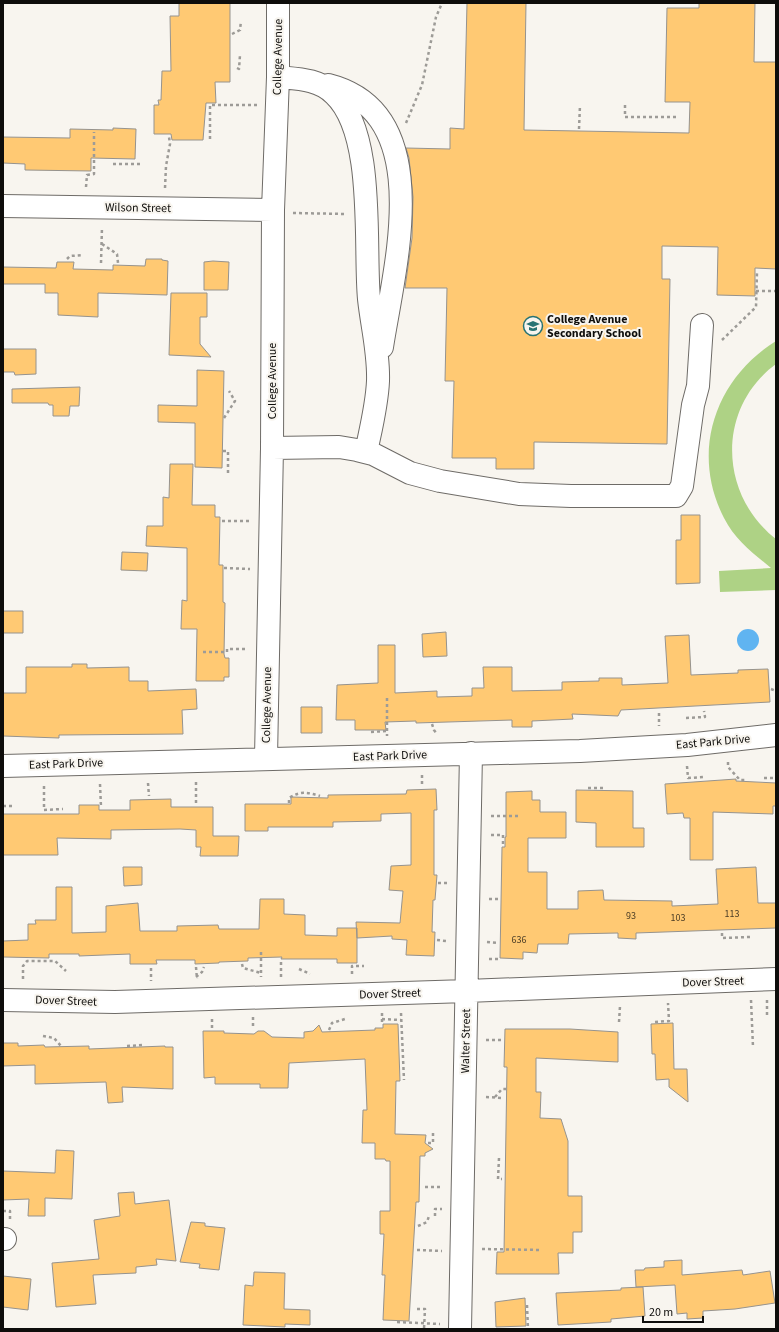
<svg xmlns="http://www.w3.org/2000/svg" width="779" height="1332" viewBox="0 0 779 1332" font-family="'Source Sans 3',sans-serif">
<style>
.green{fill:#aed285}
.water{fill:#60b4f1}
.building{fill:#ffc973;stroke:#96938e}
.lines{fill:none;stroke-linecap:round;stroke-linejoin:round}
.minor-casing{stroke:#6e6b67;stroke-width:24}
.path{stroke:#9d9b97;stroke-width:2.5;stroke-dasharray:3 3;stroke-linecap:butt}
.minor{stroke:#fff;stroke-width:22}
.labels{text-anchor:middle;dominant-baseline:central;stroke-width:4;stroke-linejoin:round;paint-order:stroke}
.number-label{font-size:10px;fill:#4a3c25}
.street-label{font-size:12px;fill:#0e0d0b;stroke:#f8f5ef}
.poi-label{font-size:12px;font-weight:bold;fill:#0e0d0b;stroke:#f8f5ef;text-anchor:start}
</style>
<rect width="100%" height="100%" fill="#f8f5ef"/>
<path class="green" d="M776,341v23c-60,44 -57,131 0,175v51l-56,2 -1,-21 52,-3c-18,-15 -36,-28 -47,-50 -34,-66 -9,-139 52,-177z"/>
<path class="water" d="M737 640a11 11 0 1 1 22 0a11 11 0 1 1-22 0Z"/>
<path class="building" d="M179,3h51v79h-15l1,21h-10l-3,37h-31l-1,-6h-17v-29h5l-1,-5h3l1,-29h9l-1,-55h9z
M467,3h59l-2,127 165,3 1,-31h-25l2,-94h32v-5h56l-1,59h22v207l-21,-1v28l-38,-1 1,-48 -56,-1v33h8l-3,165 -133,-2v27h-38v-11h-44l2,-77h-9l2,-93h-42l7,-50 1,-41 -4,-39 -3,-10 44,1v-21l14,1z
M113,128l23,1 -1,30 -44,-1v13l-66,-1v-6l-22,-1v-26l67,1v-9l43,1z
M146,259h16v1l6,1 -1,34 -69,-2v24l-40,-2v-22h-13v-9h-42v-17l53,1 1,-6h17l-1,7 40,1v-5l32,1z
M213,261l16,1 -1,28h-24v-28z
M171,293h36v24h-7v27l11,13 -42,-2z
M3,349h33v25l-21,1 -1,-3h-11z
M197,370l27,1 -2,97 -27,-1v-44l-37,-1v-17l39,1z
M80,387l-1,19h-9l-1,10h-16v-11h-4l-1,-2h-36v-14z
M170,464h23l-1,41h23v12h5l-1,48h4v37l2,1 -1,51 1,4h4v19h-5v4h-28l1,-52h-16l1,-29 5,1v-53l-41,-2 1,-20h16v-29l6,1z
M681,515h19v68l-24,1v-44h5z
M122,552l26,1 -1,18 -26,-1z
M3,611h20v22h-20z
M446,632l1,24 -24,1 -1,-23z
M689,635l2,40 47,-2v-3l30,-1 2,33 -149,8 -3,6 -46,-2 1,5 -41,2v6h-20v-7l-96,3v-2l-31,1 1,8h-31v-10h-19l1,-35 41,-2v-38h17v48l42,-2v6l35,-1v-8h12l-1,-21h29v24l50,-1v-8l37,-1v-3h23v7l46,-2 -3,-47z
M72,664h15v4l42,-1v14h19v10l48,-2 1,20 -15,1 1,24 -124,1v3l-56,-2v-43h23v-26h46z
M301,707h21v26h-21z
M736,779v2l40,2v23h-3v8l-60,-2v48h-23v-42h-6l-1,-5 -16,1 -2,-30z
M436,789l1,21h-3v65h3l-2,25h-2l-1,32h3l-1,24 -28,-1 1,-15 -15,-1v-3l-35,2 -1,-16 44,1 3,-32 -14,-1 2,-24 20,-1v-52l-30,1v7l-48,1v5h-65v4h-23v-27h46v-7l37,1v-3l78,-1 1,-4z
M576,790l57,1v37h11v19h-48v-24l-20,-1z
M532,791v9h8v12h26v26h-38v34h19v37h31v-18l25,-1 1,10 68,1v5l46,-2 -2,-35 40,-2 2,36h18v25l-140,5v6l-18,-1v-5l-49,1 -1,10h-30l-1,9 -14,-1v7l-23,-1 2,-111h3v-10h1v-45z
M171,799v8h42v29h26l-1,20h-38l1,-9h-5v-17l-16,-1 -69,1v9l-54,-1 1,17h-55v-41h76v-9h20v5h31v-10z
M123,867h19v18l-18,1z
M56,887h16v46l34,-1v-26l32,-3 2,28h37v-5l41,-1 1,4h40l1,-30h24v15l21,1v20l32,1v-8h20v35h-20v-4h-56l1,-2 -34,1v3l-29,1v1l-24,1v-4h-39l1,4h-27v-10l-51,2v-2h-30v4l-46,-1v-16l25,-1v-16h8l-1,-4h21z
M673,1023l1,46h13l1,33 -19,-15v-8l-13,1 -1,-26h-3l-1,-30z
M383,1024h15l2,57h-4l-1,53 31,1 -1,8 8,6 -8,4v3h-5l-1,46h-3l-7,119 -26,-1 2,-45h-3l2,-41h-4v-23h10v-50h-4l-1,-2h-10v-16h-13l1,-33h4l-2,-51 -76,4 -1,25h-28v-4h-45v-7l-11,1 -1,-47h21v2l30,1 4,-3h6l8,6 32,1v-6l9,-1 6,-6 3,7 53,-2v-2h8z
M505,1029h65l48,3v30l-82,-4v34h5l-1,26 21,1 7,22v55h14v36h-9v21h-15l1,21h-63l1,-22h7l3,-185h-3z
M3,1043h15v3l26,-1 1,2 44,-1v3l76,-3v1h8v42l-51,-2 1,15 -15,1 -2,-21 -71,2v-19l-32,1z
M56,1150l18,1 -2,48 -27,-1v18h-17l1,-17 -26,1v-29l52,2z
M134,1192l1,12 34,-4 7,61 -20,-2 1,6 -21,2v6l-43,2 3,29 -40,3 -4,-44 47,-4 -5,-39 26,-4 -2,-23z
M191,1222l14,1v3l20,2 -6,42 -20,-2 1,-4 -20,-2z
M682,1260v15l60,-5 1,5 27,-4 5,32 -40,6 -32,2v7l-16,1v-6l-10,1 -2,-29 -39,2 -1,-17h9l1,-2 19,-1v-6z
M254,1272l31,1 -1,36 26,1v15l-25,-1v3l-42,-2 2,-40 8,1z
M3,1276l28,3 -3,31 -25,-3z
M643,1287l2,29 -34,3v3l-53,3 -2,-32 65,-3v-2z
M525,1298l1,28 -30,1 -1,-25z"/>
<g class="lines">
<g class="minor-casing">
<path id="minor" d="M278,77c20,2 41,2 56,17 42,39 30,152 35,205 3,28 10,54 9,82 -1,24 -7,47 -12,71
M328,85c110,28 66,183 54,262
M3,206l270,4
M272,448l67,-1 18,3 16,4 37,19 30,8 79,13 52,2h105l6,-10 11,-81 5,-19 4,-61
M266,758l6,-310 1,-238 5,-133v-74
M3,766l577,-15 107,-6 89,-10
M3,1000l112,2 352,-11 309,-12
M3,1239h2
M460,1329l11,-576"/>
</g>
<path class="path" d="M232,34l8,-4 1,-9
M237,68l2,1 1,-14
M625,105v12h54
M406,123l16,-38 14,-68 6,-14
M579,129l1,-24
M210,139v-34h47
M113,164h28
M86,187l1,-12 7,-1v-42
M165,188l1,-22 4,-22 -1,-7
M293,213l53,1
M102,244l15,10 1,9
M67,259l3,-3 13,-1
M101,263l1,-36
M756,291h20
M722,340l34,-33 1,-35
M224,418l11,-17 -6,-10
M223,451h5v22
M222,521h27
M224,568l26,1
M203,652h24v-3h21
M771,689l5,2
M387,698v38
M659,713v13
M686,718l19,-1 -1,-6
M432,724l2,6 3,4
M371,732l16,-1
M728,762v5l12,13h6
M687,766l1,12 16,-1
M422,775v12
M764,778h12
M196,782v24
M148,783l1,13
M100,784l1,23
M44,786v24l19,-1
M588,788h15
M289,803v-5c11,-7 18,-6 31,-2
M3,806h12
M491,816h29
M491,835h12v11
M438,883h10
M489,899h9
M722,933v5l28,-1
M437,940l9,1
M487,942l11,1
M261,952v25
M489,959h9
M281,962v15
M242,964l1,4 18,5
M196,967l1,12
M151,968v13
M299,969l11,5
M352,974v-8h12
M196,977l6,-5 2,-5
M23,979v-13l4,-5h28l11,10
M751,1000l2,47
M767,1000v18
M382,1013v10
M401,1013l3,67
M253,1017v12
M212,1019v10
M382,1019l19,1
M619,1022l1,-16
M655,1022l14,-1 -1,-18
M329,1030l3,-7 13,-4
M43,1036l11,2 7,8
M486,1040h15
M127,1046l17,-1
M486,1097l17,1
M495,1097l7,-8h7
M428,1143h5v-10
M499,1158l-1,21h4
M425,1187h18
M3,1211h7v8
M435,1216v-7h7
M418,1226l9,-4 2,-6
M482,1249l60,1
M417,1250l25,1
M527,1305l1,24
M417,1309h8l-1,20
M397,1322l43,2
M595,1328v1"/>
<use href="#minor" class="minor"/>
</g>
<defs>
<g id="school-ring" transform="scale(1)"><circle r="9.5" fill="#f8f5ef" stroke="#287373" stroke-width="1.5"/><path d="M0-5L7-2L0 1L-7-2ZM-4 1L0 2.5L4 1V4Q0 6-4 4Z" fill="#287373"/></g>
</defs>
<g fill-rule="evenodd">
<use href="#school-ring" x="533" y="326"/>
</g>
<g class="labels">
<g class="number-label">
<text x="732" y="914">113</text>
<text x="631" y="916">93</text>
<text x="678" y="918">103</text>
<text x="519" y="940">636</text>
</g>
<g class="street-label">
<text transform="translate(278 57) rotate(-89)">College Avenue</text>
<text transform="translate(138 208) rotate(1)">Wilson Street</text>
<text transform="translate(272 381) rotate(-90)">College Avenue</text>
<text transform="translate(267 705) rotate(-89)">College Avenue</text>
<text transform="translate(713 742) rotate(-5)">East Park Drive</text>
<text transform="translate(390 756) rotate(-2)">East Park Drive</text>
<text transform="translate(66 764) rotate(-2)">East Park Drive</text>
<text transform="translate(713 982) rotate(-2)">Dover Street</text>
<text transform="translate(390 994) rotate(-2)">Dover Street</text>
<text transform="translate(66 1001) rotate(2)">Dover Street</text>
<text transform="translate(466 1041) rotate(-89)">Walter Street</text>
</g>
<g class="poi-label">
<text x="547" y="319">College Avenue<tspan x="547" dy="14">Secondary School</tspan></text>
</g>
</g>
<rect width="779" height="1332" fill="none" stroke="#0e0d0b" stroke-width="8"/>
<path d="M643 1316v6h60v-6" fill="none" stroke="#0e0d0b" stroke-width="2"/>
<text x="649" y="1316" font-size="12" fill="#0e0d0b" stroke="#f8f5ef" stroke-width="3" paint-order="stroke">20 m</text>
</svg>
